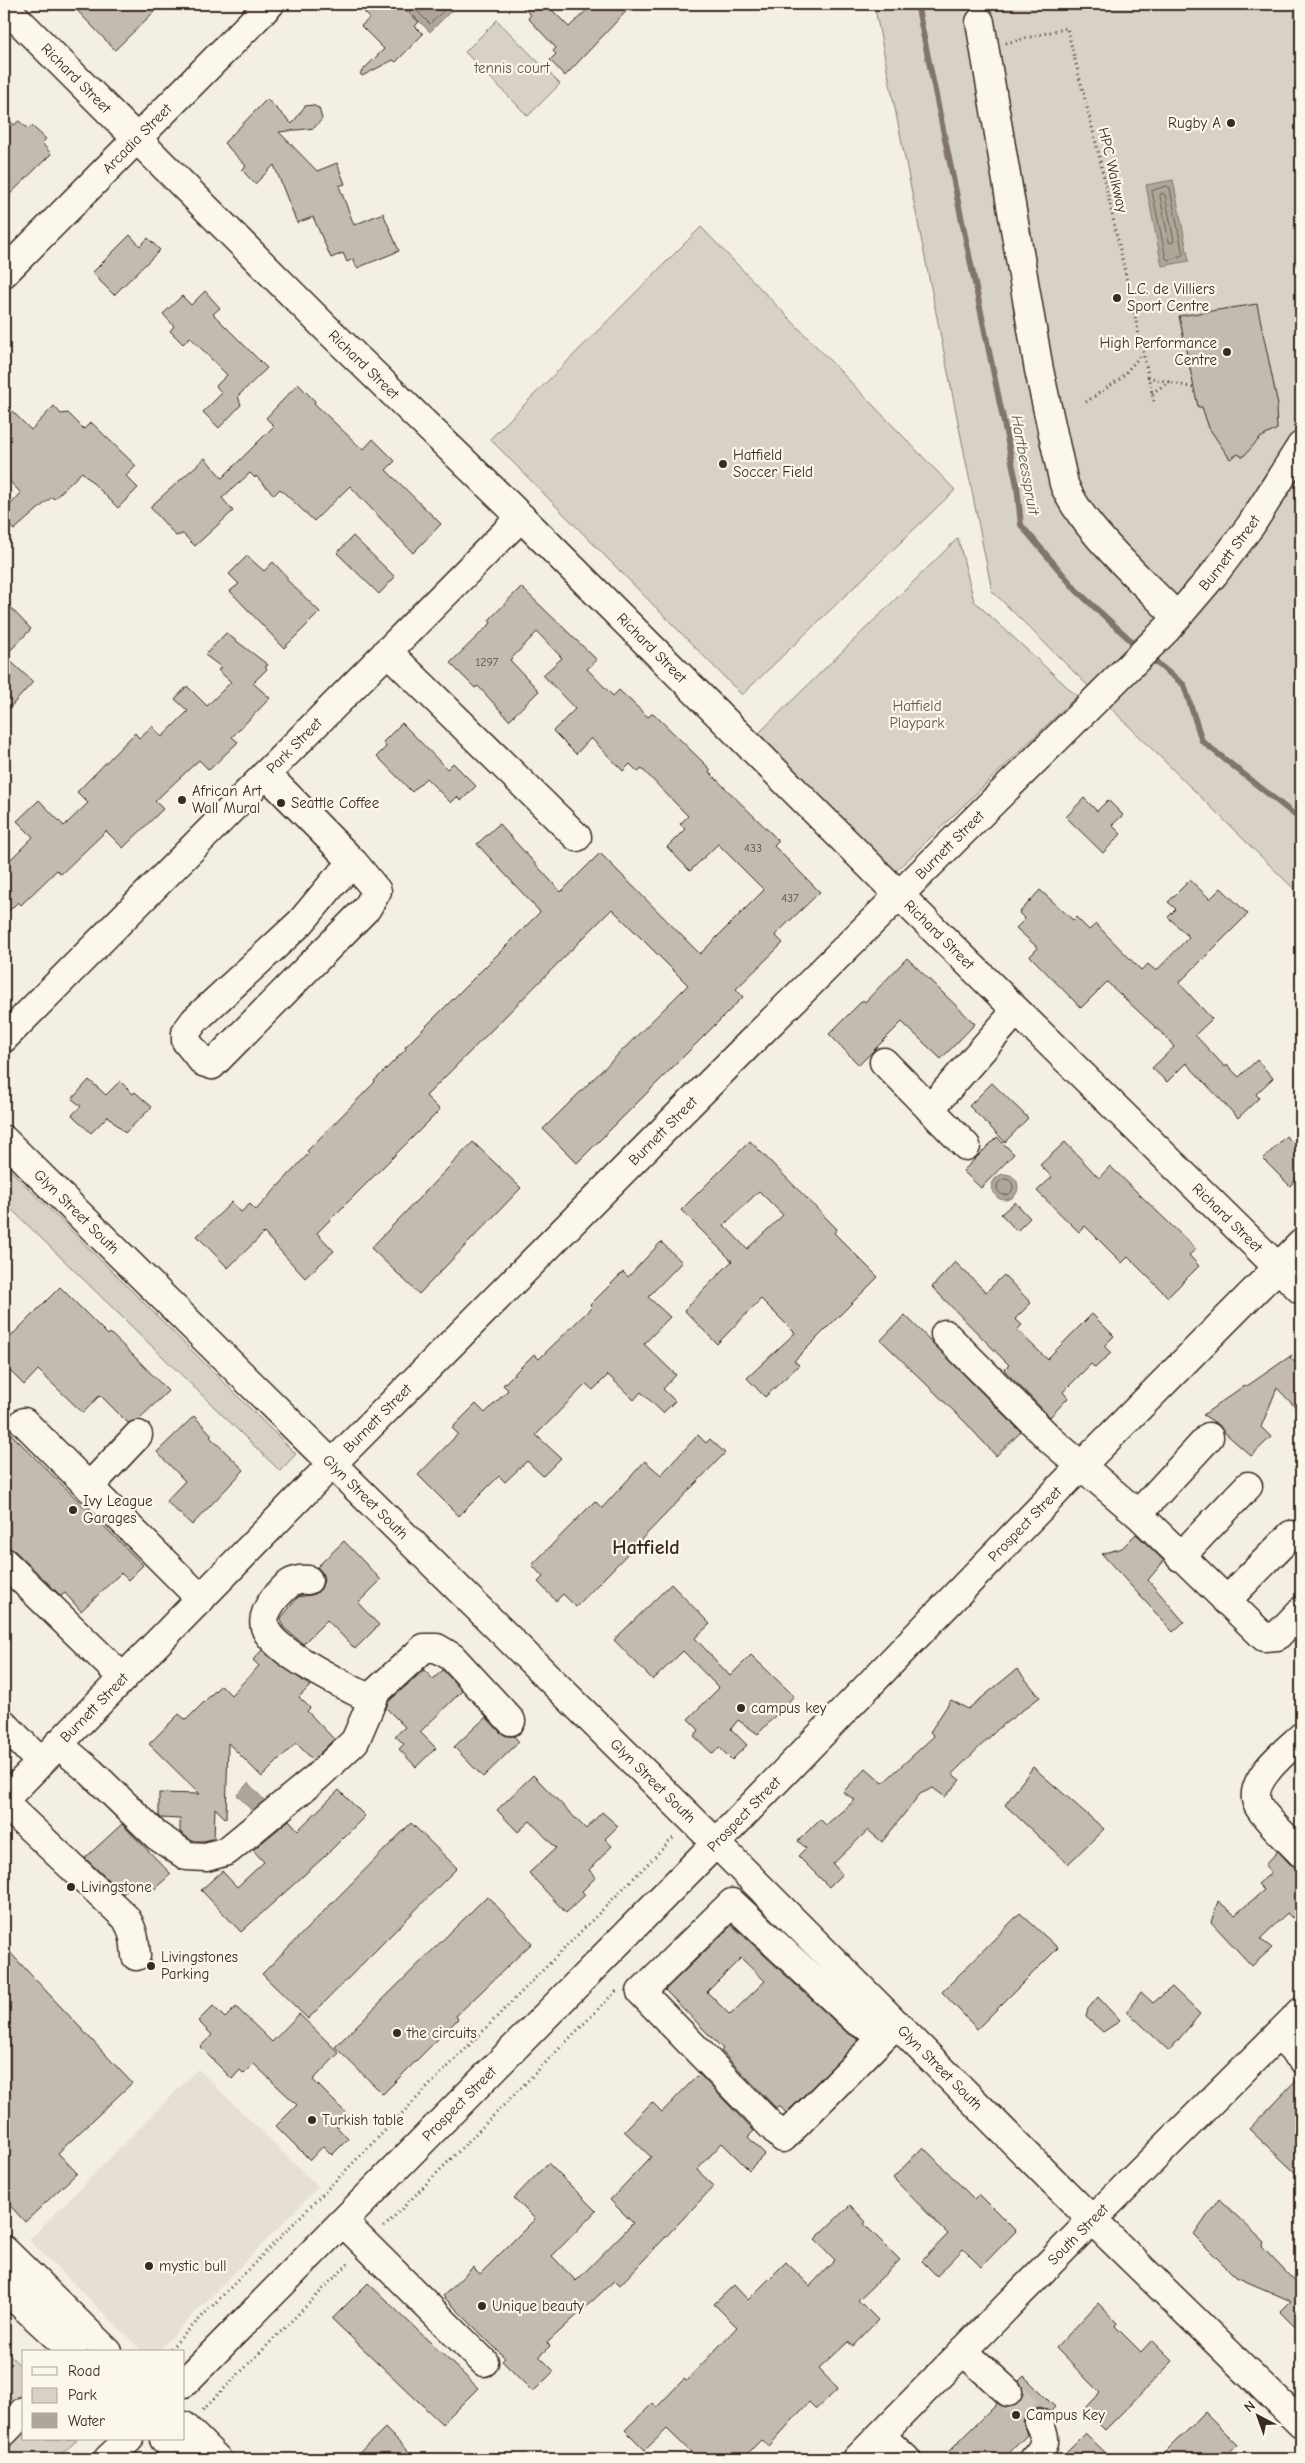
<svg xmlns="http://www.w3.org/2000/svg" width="1305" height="2463" viewBox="0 0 1305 2463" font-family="'Comic Neue',sans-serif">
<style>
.built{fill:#e5dfd4}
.green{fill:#d8d1c6;stroke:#8a7e72}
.water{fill:#afa69a;stroke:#817468}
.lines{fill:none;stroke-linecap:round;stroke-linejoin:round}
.shore{stroke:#695c50;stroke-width:1}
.stream{stroke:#817468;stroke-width:6}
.building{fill:#c3bbb0;stroke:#3b2a1e;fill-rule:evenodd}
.minor-tunnel{stroke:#cec8bc;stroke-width:28;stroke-dasharray:28 14;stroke-linecap:butt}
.minor-casing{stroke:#3b2a1e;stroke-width:31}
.major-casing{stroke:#3b2a1e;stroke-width:31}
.path{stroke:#3b2a1e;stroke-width:3;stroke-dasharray:1 4;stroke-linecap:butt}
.minor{stroke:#fbf7ec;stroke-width:28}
.major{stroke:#fbf7ec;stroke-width:28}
.poi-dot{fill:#3b2a1e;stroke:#fbf7ec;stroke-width:2}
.labels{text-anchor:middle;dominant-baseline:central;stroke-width:4.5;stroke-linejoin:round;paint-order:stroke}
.number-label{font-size:12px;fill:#5d4e42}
.park-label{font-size:15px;fill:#625448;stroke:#fbf7ec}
.street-label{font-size:15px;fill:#3b2a1e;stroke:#fbf7ec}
.poi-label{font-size:15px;fill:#3b2a1e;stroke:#fbf7ec;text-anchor:start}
.water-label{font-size:16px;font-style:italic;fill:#645549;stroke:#fbf7ec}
.district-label{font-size:20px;font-weight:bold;fill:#3b2a1e;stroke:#fbf7ec}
</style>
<rect width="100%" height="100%" fill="#f3efe4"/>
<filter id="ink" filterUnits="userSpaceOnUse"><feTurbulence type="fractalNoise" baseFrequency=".02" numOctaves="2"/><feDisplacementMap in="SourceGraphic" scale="10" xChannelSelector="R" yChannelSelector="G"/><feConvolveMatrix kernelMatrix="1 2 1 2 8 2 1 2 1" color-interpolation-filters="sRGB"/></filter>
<g filter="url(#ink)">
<path class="built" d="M198,2069l120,118 -161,165h-14l-114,-112z"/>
<path class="green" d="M874,4h427v892l-309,-305z
M497,20l63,64 -32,32 -63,-64z
M701,227l254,263 -213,205 -252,-256z
M958,538l16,63 103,95 -181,175 -139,-136z
M4,1164l292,290 -16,17 -276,-269z
M4,2350l20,19v70h54l-21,20h-53z"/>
<path class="water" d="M402,4h51l3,2 -26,26z
M1173,180l16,81 -27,5 -16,-81z
M992 1187a13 13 0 1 1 26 0a13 13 0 1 1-26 0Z
M248,1783l20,21 -11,12 -20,-21z"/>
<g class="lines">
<path class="shore" d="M410,4l20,20 20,-20
M1167,186l3,2 13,67 -15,5 -2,-2 -14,-67z
M1162,193l3,2 9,46 -2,2 -3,-1 -9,-46z
M997 1187a8 8 0 1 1 16 0a8 8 0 1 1-16 0Z"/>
<path class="stream" d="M917,4l100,482 4,39 56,66 62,57
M1148,656l36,29 18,56 99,79"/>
</g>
<path class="building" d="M71,4h91l-47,46z
M356,4h43l20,18 -4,4 8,8 -27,28 -3,-2 -31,16 -2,-3 24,-24 -23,-23 9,-8z
M519,4h27l23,23 24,-23h40l-68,72 -15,-16 6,-6 -3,-3 3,-3 -28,-30 3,-3z
M267,99l25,25 13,-18 7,-1 7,3 3,11 -8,9 -35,4 38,39 20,-8 8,21 -6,2 15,39 29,-12 16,38 -42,17 -4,-9 -6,3 -4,-9 -12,5 -18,-41 -16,6 -23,-58 -19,19 -13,-14 4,-4 -22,-23z
M4,114l10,11 5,-4 9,8 4,-3 14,13 -4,4 9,11 -47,46z
M130,235l10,11 8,-8 12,12 -46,45 -22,-22z
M205,291l15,17 -7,6 54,54 -29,28 3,9 -22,23 -16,-16 19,-19 -6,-7 11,-11 -37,-38 -7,7 -13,-13 4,-5 -11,-12 19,-18 9,9z
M1257,304l21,101 -2,5 1,19 -17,9 -17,19 -5,-3 -8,5 -21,-31 -7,-21h-4l-19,-91z
M298,384l17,17 -1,2 46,44 4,2 9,-10 22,22 -9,9 55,54 -28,29 -63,-67 -36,35 -34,-32 -6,6 -18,-19 -1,2 -5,-5 -28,25 11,13 -38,35 -12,-12 -7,2 -26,-29 55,-49 17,20 52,-52 -8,-8z
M4,403l27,27 23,-24 7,8 7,-1 16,16 7,-7 45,44 -10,10 12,12 -20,20 -36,-36 -28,27 -2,-2 -38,33 -10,-9v-9l17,-19 -17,-17z
M353,536l42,41 -16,17 -42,-41z
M247,556l17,15 9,-9 15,16 -2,1 34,33 -36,36 -54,-57 9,-7 -10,-10z
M521,587l76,73 -10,9 26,27 6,-6 29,27 5,-4 58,57 -2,2 70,69 -5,5 46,46 -45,43 8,8 -47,46 7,8 -166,166 -34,-34 145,-144 -76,-76 -186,187 14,14 -123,123 17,18 -29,27 -41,-45 -36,35 -31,-32 35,-34 9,10 9,-8 6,6 53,-57 -2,-2 68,-69 -1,-1 32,-32 -1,-2 135,-135 -63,-68 22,-20 62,68 39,-39 100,101 64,-64 -46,-46 -28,27 -23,-24 18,-18 -5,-5 8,-8 -46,-47 -4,3 -8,-8 -7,7 -32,-33 -15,16 -23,-23 22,-22 -32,-34 19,-17 -25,-26 -27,28 29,31 -30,29 -31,-34 -3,2 -25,-25 41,-40 -2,-3z
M4,601l27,28 -26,27 28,26 -29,32z
M226,633l42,32 -3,2 2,2 -14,14 17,15 -38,39 6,5 -29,28 -10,-10 -44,41 8,8 -40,39 -17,-17 -45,43 -4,-4 -36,35 -3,-3 -14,14v-50l29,-29 -16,-16 22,-21 25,26 24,-23 -11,-11 58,-59 4,5 13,-12 10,11 26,-26 -13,-12 12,-13 20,20 24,-24 -13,-12 3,-3 -16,-12z
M402,723l45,46 6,-6 23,23 -15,15 -4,-4 -6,6 -25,-25 -14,14 -35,-36 9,-9 -3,-5z
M1084,798l13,13 11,-11 15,15 -11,10 9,9 -18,19 -37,-36z
M1190,880l20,19 11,-11 27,26 -69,69 33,36 -17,16 30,32 2,-2 12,12 18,-17 16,18 -17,16 3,4 -21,20 -52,-55 -19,19 -15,-14 22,-21 -7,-9 -60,-56 -26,26 -51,-52 8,-8 -22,-20 9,-9 -6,-6 21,-23 33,30 3,-3 13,13 7,-6 45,46 7,-6 8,7 33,-34 -21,-20 8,-8 -8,-7z
M907,958l68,66 -34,35 -39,-37 -43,43 -30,-31 34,-34 2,2z
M89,1080l17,15 14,-14 13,13 2,-2 17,15 -27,26 -17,-17 -17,17 -19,-18 9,-9 -9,-7z
M992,1083l36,35 -23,24 -36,-36z
M1301,1132v42l-11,12 -27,-27 23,-23 6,6z
M997,1137l17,17 -33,34 -18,-17z
M750,1141l87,88 -3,4 44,44 -84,84 5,4 -34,32 -18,-19 48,-45 -34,-34 -44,45 -33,-34 48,-49 -51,-51zM759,1191l24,24 -36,34 -23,-24z
M473,1142l48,46 -102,106 -48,-46z
M1065,1142l34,36 11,-12 86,83 -7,6 10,11 -31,31 -40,-40 -6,6 -37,-37 -6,6 -42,-41 15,-14 -12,-12z
M1015,1202l15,16 -13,13 -16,-17z
M661,1242l21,20 -34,35 22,20 -26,27 32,31 -13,14 12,12 -12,12 -22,-21 -7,8 -26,-25 -15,15 -7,-6 -50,51 25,23 -18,18 -16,-15 -22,21 -6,-6 -40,40 -41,-41 40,-41 -6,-6 24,-24 9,9 23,-23 -5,-5 31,-31 5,5 53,-52 -2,-2 33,-33 5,5z
M955,1262l31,30 18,-17 27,28 -16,16 7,6 -5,5 30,29 45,-45 22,22 -10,10 7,7 -16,15 -4,-4 -28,28 5,6 -18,19 -46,-47 5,-5 -77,-78z
M60,1287l48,48 2,-2 26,25 32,33 -30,29 -10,3 -28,-28 -17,18 -45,-43 -14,15 -20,-20v-22z
M905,1315l116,117 -25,24 -31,-34 -84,-82z
M1292,1355l-2,3 11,9v46l-24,-25 -16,39 10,10 -20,19 -27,-24 -5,-7 -16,-10 42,-30 2,1z
M194,1416l18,19 -2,2 34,33 -52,55 -26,-24 19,-20 -28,-29z
M4,1427l139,138 -15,15 -7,-7 -40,38 -16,-18 -4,3 -46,-45 -11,-6z
M698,1435l8,8 4,-4 15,14 -149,154 -13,-13 -7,7 -18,-19 5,-5 -11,-12 63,-64 7,7 43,-47 16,14z
M1136,1534l28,27 -16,19 36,42 -11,10 -71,-78 20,-6z
M344,1541l37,39 -23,23 21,22 -24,24 -28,-29 -24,24 -20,-17 -2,-9 17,-21 17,-3 6,-5 3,-9 -2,-8 -5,-5z
M671,1584l39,40 -15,14 35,38 21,-21 43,41 -36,38 -20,-14 -7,9 16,16 -15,15 -13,-13 -6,7 -19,-18 5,-6 -11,-11 31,-31 -36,-37 -30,29 -39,-40z
M262,1650l48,36 -11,11 11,11 -3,3 27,28 -21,21 -17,-17 -34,34 -34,-34 -2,76 -11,-11 -1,30 -10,3h-12l-12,-9v-13l-19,-1 -2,-2v-23l41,1 -51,-50 30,-30 7,6 35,-35 10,10 28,-29 -6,-6z
M1017,1669l23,28 -41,31 -47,46 8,6 -15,17 -12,-9 -13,6 -38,48 -14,-12 -35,34 9,10 -13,13 -31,-31 8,-8 -8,-7 22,-22 6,6 29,-25 -12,-8 23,-24 17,15 51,-47 -4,-4 21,-32 17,9z
M424,1670l9,9 10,-9 19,21 -42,41 16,16 -20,19 -17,-18 5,-5 -9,-8 10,-9 -19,-19 3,-7z
M486,1717l14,15 6,4h8l5,6 -36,35 -29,-30z
M1033,1767l71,62 -36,35 -63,-59z
M533,1775l53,54 16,-17 16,14 -13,13 7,7 -23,24 7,7 -14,14 3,4 -19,18 -37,-40 27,-25 -26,-27 -12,11 -21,-22z
M339,1790l26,26 -41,41 -83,75 -40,-42 21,-19 15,16 27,-25 -11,-12 36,-30 9,10z
M411,1823l46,45 -149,151 -46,-45z
M122,1824l49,50 -21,19 -12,-13 -15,14 -38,-36z
M1278,1851l12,13 11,4v39l-9,11 -5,-5 -27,26 12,9 -20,18 -41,-44 7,-21 17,14 29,-25 -6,-6 13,-11 -6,-8z
M487,1896l45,47 -76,73 2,3 -75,75 -48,-47z
M1020,1913l38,35 -81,81 -35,-37z
M732,1925l113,106 14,9 -73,73 -7,-8 -3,3 -55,-57 2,-2 -58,-59zM741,1958l24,23 -35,34 -23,-23z
M4,1946l128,137 -74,70 19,20 -52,49 -21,-23z
M1172,1987l28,27 -31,37 -42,-40 14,-19 12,11z
M1098,1997l22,24 -17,11 -17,-15 2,-8z
M213,2006l12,12 11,-11 36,35 27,-28 40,39 -26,27 35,35 -12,11 12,13 -16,16 -9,-9 -13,14 -34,-34 21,-21 -43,-41 -10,10 -4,-4 -8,9 -32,-32 12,-12 -14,-14z
M699,2074l55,57 -6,6 17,17 -16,16 -27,-27 -25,27 17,16 -94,99 -5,-5 -68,63 3,3 -11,10 15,15 -21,21 -31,-31 3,-3 -62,-62 30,-29 7,7 55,-55 -21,-21 34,-35 48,48 -44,45 24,25 57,-58 -23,-23 41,-43 -27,-26 28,-29 10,10z
M1301,2075v103l-52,-49z
M923,2147l51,52 5,-5 37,37 -35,36 -18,-18 -26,27 -15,-15 26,-27 -55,-56z
M1219,2199l45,43 -2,5 39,41v45l-21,-21 11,-11 -55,-24 -42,-42z
M850,2205l16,17 -2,2 36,36 -42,40 20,20 -25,26 -5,-4 -29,27 19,20 -22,20 -7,-7 -40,44 -8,-6 -19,19h-44l-31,-30 -22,21 -20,-20 28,-27 4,4 27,-28 2,2 51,-54 -23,-23 20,-19 14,15 38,-38 24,24 25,-26 -20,-21z
M368,2283l110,105 -36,36 -110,-105z
M1098,2303l19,20 -2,3 26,26 11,-12 21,21 -68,69 -21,-20 16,-17 -44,-45z
M1024,2376l31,31 -5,5 -10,-5 -7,2 -6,5 -4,8 4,13 -24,24h-62l56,-56 8,4h7l7,-4 4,-8v-7l-4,-7z
M1205,2412l33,33 -15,14h-65z
M385,2428l30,31h-62z
M1085,2433l27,26h-53z"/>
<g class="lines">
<path class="minor-tunnel" d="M1008,2392l31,31"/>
<g class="minor-casing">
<g id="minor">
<path id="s1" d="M4,6l320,320 197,191 377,377 403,396"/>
<path d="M980,22l59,348 25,114c17,44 79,97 113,133"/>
<path id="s2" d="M4,273l266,-269"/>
<path d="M387,651l190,186"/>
<path d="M266,774l88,89 -19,18 -34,41 -106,98 -9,12v9l17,21 9,3 155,-157 10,-17 -23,-28"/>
<path id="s3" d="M4,1038l517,-521"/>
<path d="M884,1062l46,47"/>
<path id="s4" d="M4,1140l712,703 376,377 209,204"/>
<path d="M966,1146l-36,-37 86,-98"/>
<path d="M945,1334l107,107 86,73 126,123 13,-1 24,-25"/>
<path d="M24,1422l177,177"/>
<path d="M89,1487l49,-52"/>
<path d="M1138,1514l71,-77"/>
<path d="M1180,1557l68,-71"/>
<path d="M4,1562l119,116"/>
<path d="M308,1580c-17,-2 -23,7 -34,19 -6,8 -12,18 -9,28 7,25 83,60 107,73"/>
<path d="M1226,1601l65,-66"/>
<path d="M4,1724l36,38"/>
<path d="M1301,1737c-15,14 -57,46 -42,70 11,17 29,32 42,46"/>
<path d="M58,1744l33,28 66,64 30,20 19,1 21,-6 91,-75 37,-35 21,-49 48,-44h13l15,9 59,64"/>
<path id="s5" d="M4,1800l327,-335 419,-422 417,-414 47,-55 37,-49 50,-79"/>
<path d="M4,1803l122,115c8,13 9,24 10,38"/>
<path d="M881,2009l-17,16 -8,-5 -124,-117 -91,89 142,146 113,-114"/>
<path d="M1278,2035l23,23"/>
<path d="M343,2222l141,140"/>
<path d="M963,2351l45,41"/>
<path id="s6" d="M184,2383l532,-540 364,-376 221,-223"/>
<path d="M4,2432l20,-21"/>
<path d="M881,2436l25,23"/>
<path d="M108,2459l21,-20"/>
<path id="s7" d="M857,2459l235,-239 209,-208"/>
<path d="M1034,2459c12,-13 13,-20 5,-36"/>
</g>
</g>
<g class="major-casing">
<path id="major" d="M4,2250l104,102
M4,2288l69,64
M184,2426l33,33
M164,2439l21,20"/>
</g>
<path class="path" d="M1006,43l61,-15 31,123 56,251
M1148,377l46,11
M1152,393l18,-12
M1086,402l34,-23 22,-25
M384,2227l234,-238
M167,2352l508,-516
M203,2410l147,-148"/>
<use href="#minor" class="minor"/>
<use href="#major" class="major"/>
</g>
</g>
<g class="poi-dot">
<circle cx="1231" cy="123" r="5"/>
<circle cx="1117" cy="298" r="5"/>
<circle cx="1227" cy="352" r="5"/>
<circle cx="723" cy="464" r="5"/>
<circle cx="182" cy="800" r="5"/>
<circle cx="281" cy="803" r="5"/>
<circle cx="73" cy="1510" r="5"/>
<circle cx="741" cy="1708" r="5"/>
<circle cx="71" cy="1887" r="5"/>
<circle cx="151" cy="1966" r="5"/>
<circle cx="397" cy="2033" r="5"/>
<circle cx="312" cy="2120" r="5"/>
<circle cx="149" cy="2266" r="5"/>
<circle cx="482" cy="2306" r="5"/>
<circle cx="1016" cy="2415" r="5"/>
</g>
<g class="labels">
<g class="number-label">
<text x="487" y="662">1297</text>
<text x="753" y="848">433</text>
<text x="790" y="898">437</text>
</g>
<g class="park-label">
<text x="512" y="68">tennis court</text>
<text x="917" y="706">Hatfield<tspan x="917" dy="17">Playpark</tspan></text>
</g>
<g class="street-label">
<text stroke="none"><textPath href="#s1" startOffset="102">Richard Street</textPath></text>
<text stroke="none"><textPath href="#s2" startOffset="189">Arcadia Street</textPath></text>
<text transform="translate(1113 170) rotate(77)">HPC Walkway</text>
<text stroke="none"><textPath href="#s1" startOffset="508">Richard Street</textPath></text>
<text stroke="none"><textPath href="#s5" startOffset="1749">Burnett Street</textPath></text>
<text stroke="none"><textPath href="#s1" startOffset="912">Richard Street</textPath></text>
<text stroke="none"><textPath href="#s3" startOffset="412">Park Street</textPath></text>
<text stroke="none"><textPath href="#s5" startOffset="1344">Burnett Street</textPath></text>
<text stroke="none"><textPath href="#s1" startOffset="1318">Richard Street</textPath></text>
<text stroke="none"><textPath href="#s5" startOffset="939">Burnett Street</textPath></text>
<text stroke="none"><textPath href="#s4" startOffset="102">Glyn Street South</textPath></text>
<text stroke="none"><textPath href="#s1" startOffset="1722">Richard Street</textPath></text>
<text stroke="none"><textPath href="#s5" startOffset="534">Burnett Street</textPath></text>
<text stroke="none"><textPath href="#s4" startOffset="508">Glyn Street South</textPath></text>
<text stroke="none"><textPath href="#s6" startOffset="1202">Prospect Street</textPath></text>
<text stroke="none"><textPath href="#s5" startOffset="129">Burnett Street</textPath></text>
<text stroke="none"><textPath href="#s4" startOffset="912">Glyn Street South</textPath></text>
<text stroke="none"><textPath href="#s6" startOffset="798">Prospect Street</textPath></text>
<text stroke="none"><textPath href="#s4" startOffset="1318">Glyn Street South</textPath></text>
<text stroke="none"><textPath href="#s6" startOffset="392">Prospect Street</textPath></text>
<text stroke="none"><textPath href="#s7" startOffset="315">South Street</textPath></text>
</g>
<g class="poi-label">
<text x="1221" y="123" text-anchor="end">Rugby A</text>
<text x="1127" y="289">L.C. de Villiers<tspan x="1127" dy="17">Sport Centre</tspan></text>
<text x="1217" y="343" text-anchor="end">High Performance<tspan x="1217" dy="17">Centre</tspan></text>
<text x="733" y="455">Hatfield<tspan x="733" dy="17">Soccer Field</tspan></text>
<text x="192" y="791">African Art<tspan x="192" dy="17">Wall Mural</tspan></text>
<text x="291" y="803">Seattle Coffee</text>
<text x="83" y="1501">Ivy League<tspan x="83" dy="17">Garages</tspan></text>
<text x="751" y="1708">campus key</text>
<text x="81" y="1887">Livingstone</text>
<text x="161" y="1957">Livingstones<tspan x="161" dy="17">Parking</tspan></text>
<text x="407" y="2033">the circuits</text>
<text x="322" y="2120">Turkish table</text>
<text x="159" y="2266">mystic bull</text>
<text x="492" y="2306">Unique beauty</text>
<text x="1026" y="2415">Campus Key</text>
</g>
<g class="water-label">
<text transform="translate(1025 465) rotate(80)">Hartbeesspruit</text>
</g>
<g class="district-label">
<text x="646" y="1547">Hatfield</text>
</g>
</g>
<rect width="1305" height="2463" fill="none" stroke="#fbf7ec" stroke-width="20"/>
<rect x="10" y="10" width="1285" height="2443" fill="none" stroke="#3b2a1e" stroke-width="2" filter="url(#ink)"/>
<rect x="22" y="2350" width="162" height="90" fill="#fbf7ec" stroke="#aea59a"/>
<rect x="32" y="2367" width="25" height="8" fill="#fbf7ec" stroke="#aea59a"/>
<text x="68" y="2376" font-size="15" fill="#3b2a1e">Road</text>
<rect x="32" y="2388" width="25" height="15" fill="#d8d1c6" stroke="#aea59a"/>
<text x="68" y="2400" font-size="15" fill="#3b2a1e">Park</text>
<rect x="32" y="2413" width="25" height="15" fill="#afa69a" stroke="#aea59a"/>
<text x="68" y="2426" font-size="15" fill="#3b2a1e">Water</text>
<g transform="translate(1258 2416) rotate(319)" stroke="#fbf7ec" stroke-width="4" paint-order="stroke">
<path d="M0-4L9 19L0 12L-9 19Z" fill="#3b2a1e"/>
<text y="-8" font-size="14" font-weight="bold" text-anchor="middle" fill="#3b2a1e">N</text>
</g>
</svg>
